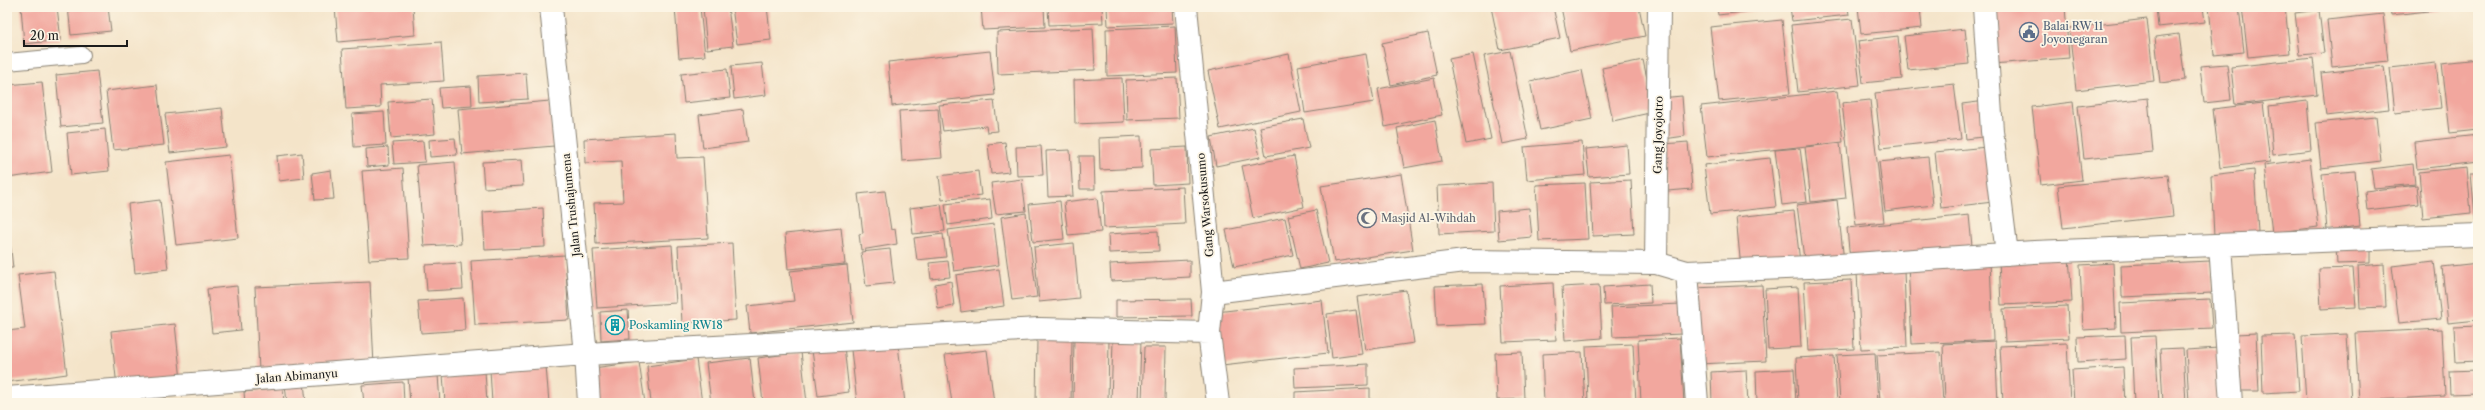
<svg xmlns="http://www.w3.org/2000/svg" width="2485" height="410" viewBox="0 0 2485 410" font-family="'Libre Caslon Text',serif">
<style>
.building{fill:#f2a79e}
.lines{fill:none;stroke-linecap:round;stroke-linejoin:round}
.lane-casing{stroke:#888072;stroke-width:18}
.street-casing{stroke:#888072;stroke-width:24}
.lane{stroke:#fff;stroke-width:16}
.street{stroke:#fff;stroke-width:22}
.labels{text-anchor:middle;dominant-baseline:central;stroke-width:3.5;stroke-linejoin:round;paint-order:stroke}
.service-label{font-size:11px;fill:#4e5e75;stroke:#fcf5e5;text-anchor:start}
.street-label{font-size:11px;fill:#1c1c1c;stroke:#fcf5e5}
.worship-label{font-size:11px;fill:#5b616d;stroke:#fcf5e5;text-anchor:start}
.culture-label{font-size:11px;fill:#0d838f;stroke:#fcf5e5;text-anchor:start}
</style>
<rect width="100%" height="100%" fill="#fcf5e5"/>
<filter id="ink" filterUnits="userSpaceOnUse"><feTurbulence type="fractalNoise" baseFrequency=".025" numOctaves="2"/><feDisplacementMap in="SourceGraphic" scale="8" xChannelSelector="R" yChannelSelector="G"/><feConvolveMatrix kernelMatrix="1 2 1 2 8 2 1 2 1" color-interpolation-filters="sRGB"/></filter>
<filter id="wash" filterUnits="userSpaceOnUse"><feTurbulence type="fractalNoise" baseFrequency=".012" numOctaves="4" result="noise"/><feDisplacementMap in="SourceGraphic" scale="16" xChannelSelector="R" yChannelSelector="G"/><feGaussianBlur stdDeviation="0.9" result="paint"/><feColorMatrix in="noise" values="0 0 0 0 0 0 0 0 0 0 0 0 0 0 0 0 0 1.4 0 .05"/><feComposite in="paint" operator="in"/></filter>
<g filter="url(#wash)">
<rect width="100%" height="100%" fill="#f4e4c9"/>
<g id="blocks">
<path class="building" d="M21,7h36l4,33 -37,4z
M68,7h40l3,24 -40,4z
M335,7h78l2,28 -77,7z
M675,7h25l5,49 -26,2z
M728,7l5,39 -26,3 -4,-41z
M732,7h35l4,33 -34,4z
M981,7h63l1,20 -62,3z
M1048,7h54l1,16 -54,2z
M1107,7h65l1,16 -65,3z
M1491,7h62l7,31 -60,12z
M1561,7h78l6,29 -75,15z
M1717,7h61v1l-60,7z
M1790,7h58l1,8 -57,6z
M1858,7h62l2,21 -61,6z
M1988,7h77l4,51 -76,6z
M2156,7h47l2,15 -47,5z
M2209,7h30l5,45 -30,3z
M2242,7h43l5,46 -42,4z
M2390,7h67v1l-66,7z
M2319,10l5,43 -24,2 -5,-42z
M2383,14l5,47 -56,6 -5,-47z
M1852,19l8,66 -62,7 -7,-67z
M2147,19l7,62 -78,9 -7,-62z
M1782,20l8,74 -71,7 -9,-74z
M1175,26l2,47 -70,3 -1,-47z
M1093,28l2,42 -97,4 -1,-42z
M1965,29l4,35 -61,6 -4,-34z
M1428,33l9,42 -46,10 -9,-42z
M2179,34l6,46 -25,3 -5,-46z
M1898,36l4,43 -39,4 -5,-42z
M441,42l3,39 -64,4 1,22 -35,2 -4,-60z
M990,51l5,44 -103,11 -4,-44z
M1510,51l18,88 -26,5 -18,-88z
M1289,54l12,58 -81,17 -12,-58z
M1366,54l8,48 -69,11 -7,-47z
M1473,54l18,85 -25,5 -17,-85z
M2313,58l4,37 -82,10 -4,-38z
M2478,59v71l-28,3 -8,-70z
M1643,60l11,52 -41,9 -11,-53z
M762,63l4,32 -32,4 -3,-33z
M2436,63l5,45 -46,5 -5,-45z
M2227,64l4,36 -27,3 -4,-37z
M2384,66l5,43 -63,7 -5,-43z
M727,69l3,29 -46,5 -3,-29z
M1582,70l10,49 -52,11 -10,-49z
M97,71l6,52 -42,4 -5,-52z
M526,73l2,26 -49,3 -1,-26z
M1122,78l2,44 -49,2 -1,-44z
M1177,78l2,40 -52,2 -1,-40z
M1434,78l8,37 -57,12 -7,-38z
M42,82l10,90 -45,6v-93z
M1954,84l7,55 -80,9 -6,-55z
M157,85l7,60 -51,5 -7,-59z
M471,86l1,20 -31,2 -2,-20z
M1837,91l6,51 -136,15 -6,-51z
M1682,96l3,40 -21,3 -4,-41z
M2148,98l5,54 -69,7 -6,-53z
M432,99l3,35 -44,4 -3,-36z
M994,100l4,31 -11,1 -1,-6 -43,5 -4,-26z
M1870,100l14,122 -28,3 -14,-122z
M550,101l4,45 -92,8 -4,-45z
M1986,101l4,35 -24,3 -4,-35z
M2307,101l4,49 -38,5 -4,-49z
M2073,102l9,78 -41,5 -9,-78z
M2263,103l7,59 -50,6 -7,-59z
M222,108l4,39 -56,6 -5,-39z
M743,109l5,33 -45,6 -4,-33z
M938,109l4,49 -40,3 -3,-50z
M384,112l2,33 -32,2 -2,-33z
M2376,117l5,44 -60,7 -5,-45z
M1303,119l6,29 -43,8 -6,-29z
M1435,120l7,41 -38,7 -7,-40z
M1254,128l6,29 -44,9 -5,-29z
M105,129l4,42 -38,4 -4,-42z
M676,133l1,25 26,-1 5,81 -112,6 -2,-41 29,-1 -2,-41 -36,2 -1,-24z
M2478,135v27l-61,7 -3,-27z
M1141,136l1,32 -42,2 -1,-32z
M455,138l2,17 -27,2 -1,-17z
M423,141l2,21 -31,2 -2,-21z
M1005,142l4,30 -18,2 -3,-30z
M1582,142l3,33 -58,5 -3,-33z
M1688,142l4,47 -24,2 -4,-47z
M1840,143l6,55 -35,4 -6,-55z
M1627,145l2,29 -40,3 -3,-28z
M1041,146l2,29 -26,1 -1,-29z
M388,147l1,18 -22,2 -1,-18z
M1187,147l1,36 -35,2 -2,-36z
M1987,147l6,55 -52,6 -6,-56z
M1800,148l7,54 -25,3 -7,-55z
M1070,150l3,46 -25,1 -2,-46z
M302,153l2,25 -25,3 -2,-25z
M229,155l9,83 -62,7 -10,-83z
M1079,156h15l1,33h-15z
M1294,156l10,51 -51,11 -11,-52z
M1928,157l5,48 -48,6 -6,-49z
M1770,158l6,49 -66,7 -6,-49z
M2310,159l8,68 -46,6 -8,-68z
M521,160l2,26 -39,2 -2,-26z
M455,162l6,82 -37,2 -7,-81z
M2413,164l2,20 -41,4 -3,-19z
M2467,167l4,46 -48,5 -4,-46z
M403,168l6,90 -40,2 -7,-89z
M331,170l3,29 -19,1 -3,-27z
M2254,170l4,62 -44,4 -3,-61z
M978,171l3,24 -39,5 -3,-24z
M2355,171l5,55 -33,4 -5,-56z
M2471,173h7v54h-2z
M1401,174l12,76 -79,12 -13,-76z
M2168,175l5,41 -110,12 -5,-42z
M1022,179l4,32 -30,3 -5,-31z
M1631,180l3,54 -41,2 -3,-54z
M1492,183l2,48 -55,3 -2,-48z
M1585,183l3,56 -49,2 -3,-56z
M2417,185l2,19 -52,6 -2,-19z
M1183,187l2,37 -81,4 -1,-37z
M885,191l6,39 4,-1 2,15 -36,6 -2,-16 4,-1 -5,-39z
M1097,198l4,34 -33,3 -4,-33z
M990,199l2,20 -44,6 -3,-21z
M160,200l8,69 -33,4 -7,-69z
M1837,200l7,61 -39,5 -8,-61z
M1060,201l4,38 -31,3 -4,-38z
M941,204l4,27 -32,3 -3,-26z
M543,208l2,39 -60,3 -2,-38z
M1529,208l3,29 -33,3 -2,-29z
M1316,210l12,53 -28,6 -12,-53z
M1794,211l6,51 -59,6 -5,-51z
M1026,213l11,84 -25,3 -11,-83z
M1969,215l3,31 -122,14 -3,-32z
M1285,218l8,37 -59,12 -8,-37z
M994,224l5,41 -45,6 -6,-41z
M841,228l4,36 -57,5 -3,-35z
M1158,231l1,20 -50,2 -1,-19z
M943,234l3,23 -29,3 -3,-22z
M7,241h3l3,27h-6z
M2370,242v21l-33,1 -1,-20z
M732,243l4,77 -54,3 -4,-77z
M1074,243l5,55 -40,4 -5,-55z
M672,245l4,58 -79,5 -4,-58z
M890,249l4,34 -28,3 -5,-34z
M565,255l4,65 -94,5 -4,-64z
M2069,256l3,46 -71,3 -2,-45z
M1190,260v17l-79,4 -1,-17z
M1990,260l3,80 -81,4 -4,-80z
M948,261l2,16 -19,2 -2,-16z
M2210,261l2,32 -90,4 -1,-32z
M2434,261l7,58 -42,4 -7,-57z
M461,263l2,26 -36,2 -2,-26z
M2113,263l3,65 -33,2 -3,-65z
M2478,263v57l-30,3 -6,-56z
M2384,264l2,43 -26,1 -2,-42z
M847,265l6,57 -103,11 -3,-27 47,-5 -4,-30z
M2353,268l3,39 -35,2 -2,-40z
M999,269l5,37 -43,6 -5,-37z
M54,271l13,103 -60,8v-51l18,-2 -7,-54z
M1904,271l3,76 -46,2 -4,-76z
M1851,280l3,69 -46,2 -4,-69z
M951,281l3,25 -16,3 -3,-25z
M370,282l4,84 -115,5 -4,-84z
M1553,283l3,57 -53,2 -3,-56z
M1483,284l3,40 -49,2 -2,-40z
M1650,284l1,19 -47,2 -1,-18z
M1599,285l3,53 -37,3 -3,-54z
M1762,285l4,76 -68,3 -4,-76z
M237,286l4,44 -29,3 -5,-44z
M1798,287l3,60 -33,2 -3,-60z
M1406,290l8,53 -49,7 -8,-53z
M463,298l2,32 -44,3 -3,-32z
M1191,299l1,17 -76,1v-17z
M2210,299l2,29 -91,4 -1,-29z
M1322,300l6,53 -106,12 -6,-53z
M1681,304l1,30 -69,3 -2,-30z
M2067,306l2,32 -64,3 -2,-32z
M628,310l2,29 -29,2 -1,-29z
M1356,310l6,44 -30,4 -5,-44z
M175,324l6,56 -64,7 -6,-56z
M2478,326v35l-22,1 -2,-35z
M2442,329l3,67 -86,5 -4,-68z
M2256,333l3,58h-20l-3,-57z
M2347,334l4,69h-45l-4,-67z
M2125,335l1,24 -48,3 -1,-25z
M2295,335l4,56 -36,2 -2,-57z
M2155,336l4,67h-25l-3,-66z
M1074,338h35l-1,65h-35z
M1680,338l4,65h-43l-3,-63z
M1037,339h35l-1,64h-35z
M1113,341h28l-2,60h-28z
M1995,341l3,62h-53l-2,-59z
M2067,343l3,60h-67l-3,-57z
M1633,344l3,59h-48l-2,-57z
M898,345l7,58h-48l-6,-53z
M844,346l5,46 -31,4 -6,-46z
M1144,347h22l-1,53h-23z
M2183,348l3,55h-23l-3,-54z
M2219,348l2,55h-32l-3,-53z
M987,350l7,53h-42l-7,-48z
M801,352l6,51h-44l-5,-45z
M1522,352l2,47 -27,1 -2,-47z
M1582,352l3,51h-41l-2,-49z
M1940,352l3,51h-63l-3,-48z
M1875,353l3,50h-38l-3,-48z
M1834,356l3,47h-39l-2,-45z
M750,358l5,45h-44l-5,-40z
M696,359l6,44h-51l-4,-37z
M639,362l6,41h-48l-4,-35z
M1368,364v21l-73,3 -1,-20z
M546,366l3,37h-57l-2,-33z
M2123,367l2,36h-51l-2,-33z
M1794,369l2,34h-39l-1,-32z
M1746,370l2,33h-36l-1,-31z
M2477,370l1,23 -28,1 -1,-23z
M485,371l2,32h-42l-2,-29z
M438,375l2,28h-30l-2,-26z
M304,382l2,21h-19l-2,-19z
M403,382l1,21h-40l-2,-18z
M283,388l1,15h-39l-1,-11z
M1370,388v15h-75v-11z"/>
</g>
</g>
<g filter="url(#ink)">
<use href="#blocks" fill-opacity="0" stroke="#888072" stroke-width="1"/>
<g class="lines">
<g class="lane-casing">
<path id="lane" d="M7,62l75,-7"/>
</g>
<g class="street-casing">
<path id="street" d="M551,7l35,347 3,49
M1186,7l27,285 -4,41 9,70
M1984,7l8,124 15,123
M2220,245l11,158
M1656,263l3,-256
M1687,272l10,131
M1213,292l252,-31 191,2 31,9 122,-5 225,-15 444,-17
M7,398l579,-44 453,-25 170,4"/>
</g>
<use href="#lane" class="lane"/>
<use href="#street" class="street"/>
</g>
</g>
<defs>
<g id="civic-ring" transform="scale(1)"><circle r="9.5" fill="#fcf5e5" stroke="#5c6f8a" stroke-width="1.5"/><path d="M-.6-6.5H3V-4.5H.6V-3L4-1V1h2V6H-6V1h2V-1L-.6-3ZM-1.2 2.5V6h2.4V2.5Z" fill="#5c6f8a"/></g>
<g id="mosque-ring" transform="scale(1)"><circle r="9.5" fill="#fcf5e5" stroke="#6b7280" stroke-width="1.5"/><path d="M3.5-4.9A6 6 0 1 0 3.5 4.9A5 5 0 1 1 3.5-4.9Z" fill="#6b7280"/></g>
<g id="building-ring" transform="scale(1)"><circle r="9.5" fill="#fcf5e5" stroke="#0f9aa8" stroke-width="1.5"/><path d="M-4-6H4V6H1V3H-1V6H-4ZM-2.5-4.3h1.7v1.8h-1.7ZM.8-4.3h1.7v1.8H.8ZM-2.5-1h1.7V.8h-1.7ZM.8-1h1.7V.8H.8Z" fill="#0f9aa8"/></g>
</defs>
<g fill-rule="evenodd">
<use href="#civic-ring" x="2029" y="32"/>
<use href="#mosque-ring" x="1367" y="218"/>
<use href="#building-ring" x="615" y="325"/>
</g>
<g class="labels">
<g class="service-label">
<text x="2043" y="26">Balai RW 11<tspan x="2043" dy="13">Joyonegaran</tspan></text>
</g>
<g class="street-label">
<text transform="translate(1658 135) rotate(-89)">Gang Joyojotro</text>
<text transform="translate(571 205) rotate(-96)">Jalan Trushajumena</text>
<text transform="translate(1205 205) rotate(-95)">Gang Warsokusumo</text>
<text transform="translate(297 376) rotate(-4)">Jalan Abimanyu</text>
</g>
<g class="worship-label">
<text x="1381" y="218">Masjid Al-Wihdah</text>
</g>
<g class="culture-label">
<text x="629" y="325">Poskamling RW18</text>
</g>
</g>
<rect width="2485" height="410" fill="none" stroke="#fcf5e5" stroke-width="24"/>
<path d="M24 40v6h103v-6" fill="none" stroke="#1c1c1c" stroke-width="2"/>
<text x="30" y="40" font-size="12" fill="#1c1c1c" stroke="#fcf5e5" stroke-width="3" paint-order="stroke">20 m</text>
</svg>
